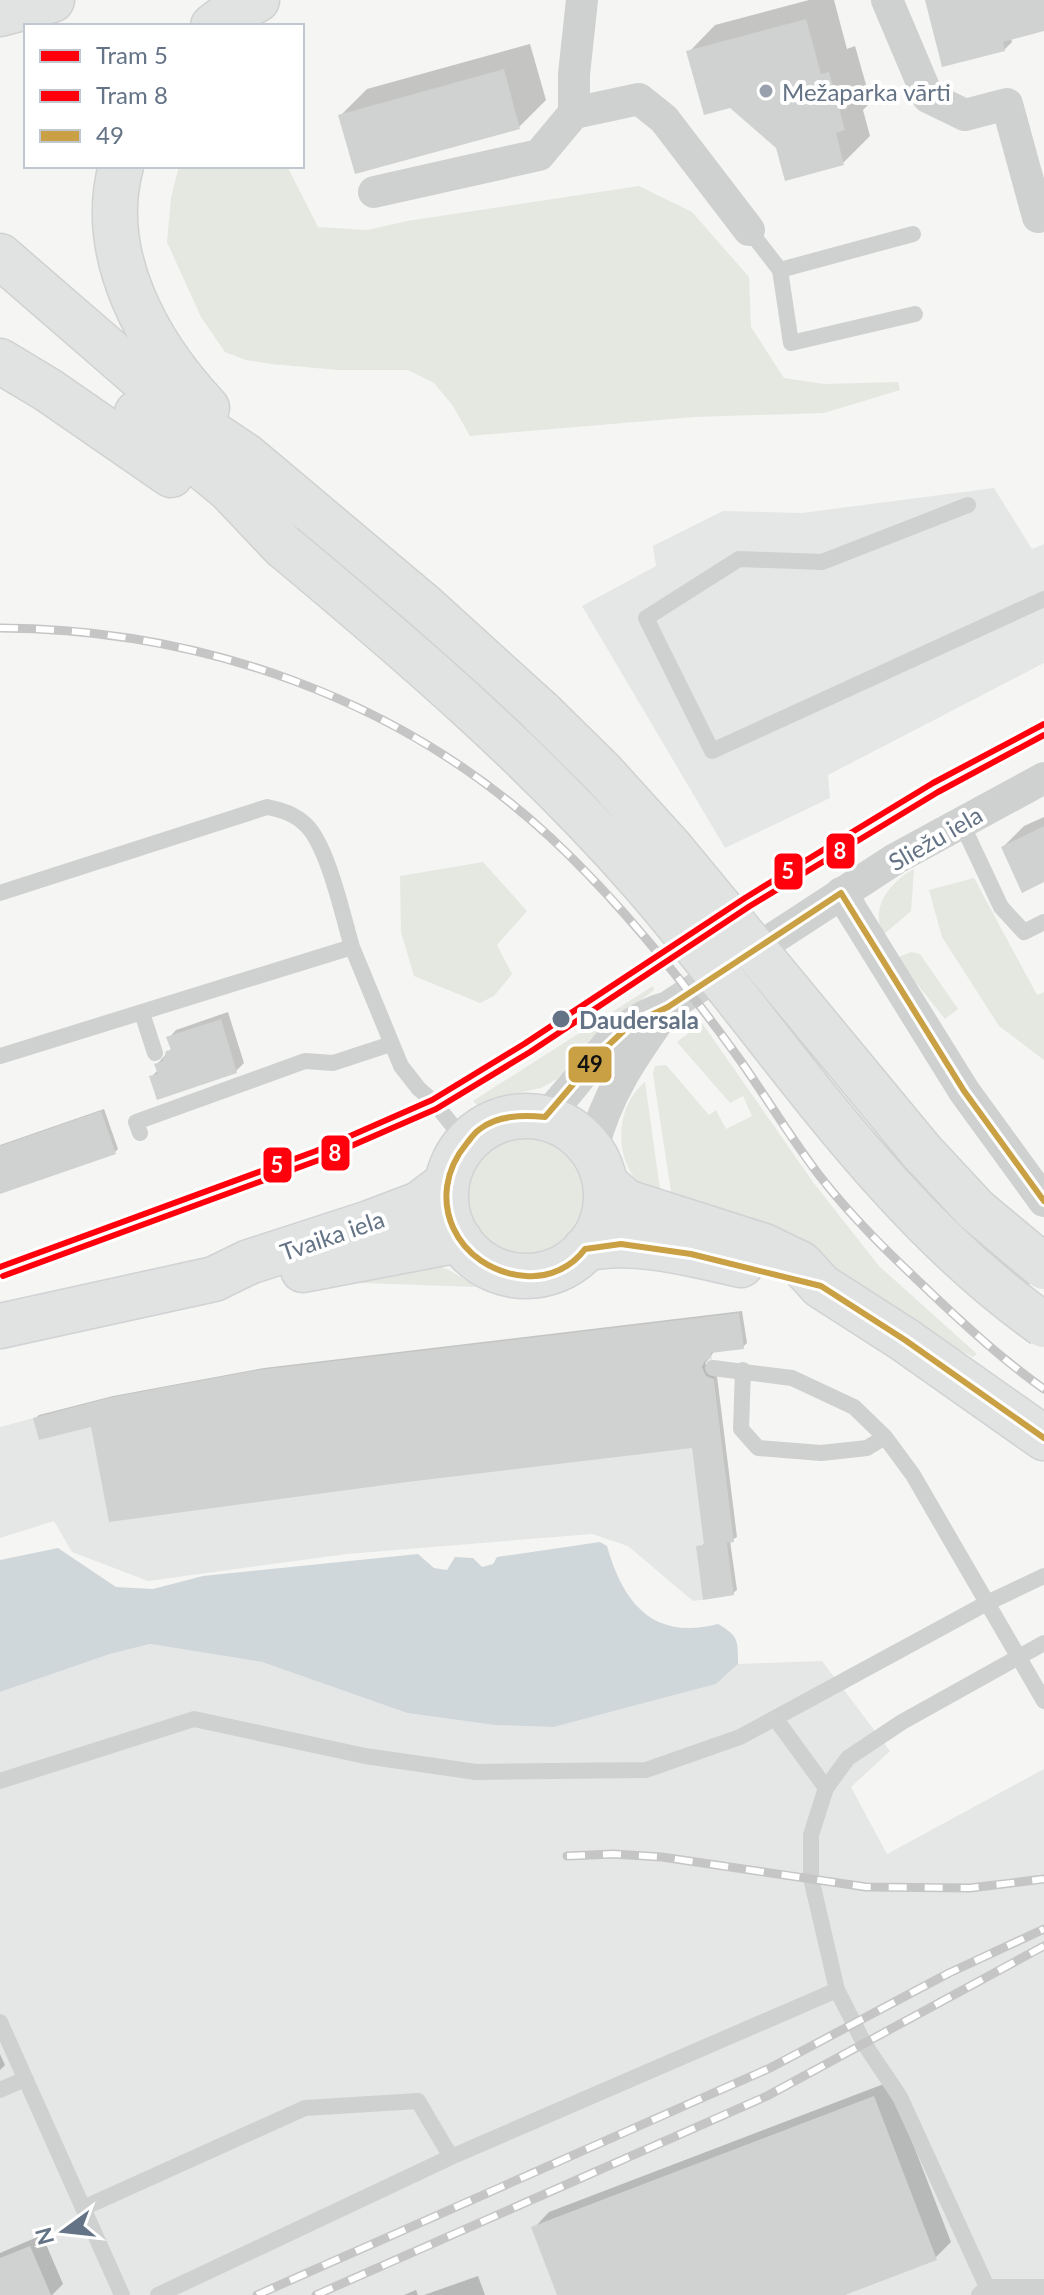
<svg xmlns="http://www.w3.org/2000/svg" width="1044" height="2295" viewBox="0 0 1044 2295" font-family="Lato,sans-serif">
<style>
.built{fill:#e5e7e6}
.green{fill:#e4e8e1}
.water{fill:#d0d7da}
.shadow{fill:#0003}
.building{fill:#d0d2d2}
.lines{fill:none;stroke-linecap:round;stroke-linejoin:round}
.secondary-casing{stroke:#d0d2d3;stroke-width:47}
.primary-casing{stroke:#d0d2d2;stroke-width:47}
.lane{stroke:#cfd0d0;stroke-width:16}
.street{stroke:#cfd0d0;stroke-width:32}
.secondary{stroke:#e1e2e2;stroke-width:44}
.primary{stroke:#e1e2e2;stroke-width:44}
.rail-casing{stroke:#c5c5c6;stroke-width:9}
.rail{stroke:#fff;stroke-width:6;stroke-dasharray:18;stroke-linecap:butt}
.primary-bridge-casing{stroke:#d0d2d2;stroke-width:47;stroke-linecap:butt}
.primary-bridge{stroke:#e1e2e2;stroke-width:44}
.bus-1-casing{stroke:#fff;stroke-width:12}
.bus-1{stroke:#c9a043;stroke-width:6}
.tram-1-casing{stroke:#fff;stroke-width:12}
.tram-2-casing{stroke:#fff;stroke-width:12}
.tram-1{stroke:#ff000c;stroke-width:6}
.tram-2{stroke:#ff000c;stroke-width:6}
.poi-dot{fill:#97a0ac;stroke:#fff;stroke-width:3}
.stop-dot{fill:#647385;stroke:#fff;stroke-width:3}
.labels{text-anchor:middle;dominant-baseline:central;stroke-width:8;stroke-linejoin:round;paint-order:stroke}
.poi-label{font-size:24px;fill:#647385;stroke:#fff;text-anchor:start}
.street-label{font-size:24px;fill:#647385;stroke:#fff}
.stop-label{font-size:24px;font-weight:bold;fill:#647385;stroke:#fff;text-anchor:start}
.line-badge{stroke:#fff;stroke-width:3}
.badge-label{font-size:22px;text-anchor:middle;font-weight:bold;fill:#fff}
.pale-badge-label{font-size:22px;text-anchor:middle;font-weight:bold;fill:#111}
</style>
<rect width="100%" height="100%" fill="#f5f5f3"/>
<path class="built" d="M994,488l38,61 12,-5v119l-216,112 2,23 -105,50 -143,-242 74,-40 -3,-20 70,-35 79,2z
M707,1317l27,225 -7,1 7,52 -41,6 -65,-55 -36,-12 -245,20 -199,27 -76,-29 -18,-31 -54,17v-111l108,-29z
M150,1644l112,18 145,51 87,12 60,2 162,-43 22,-20 84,-3 68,90 -39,36 36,67 157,-85v526h-1044v-603l110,-38z"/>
<path class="green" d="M179,166h108l31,61 50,3 39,-9 232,-35 53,26 57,65 2,50 33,51 40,6 74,-2 2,8 -76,23 -130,4 -224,19 -17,-30 -19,-23 -26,-13h-70l-67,-6 -25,-4 -21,-8 -24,-35 -34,-75 4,-44z
M483,862l44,49 -30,34 15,29 -18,22 -14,7 -66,-27 -13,-44 -1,-56z
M914,869l-3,42 -28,24c-13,-28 6,-52 31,-66z
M974,878l63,117 7,-3v68l-45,-34 -57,-89 -13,-47z
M911,952l9,2 38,55 -13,10 -49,-61z
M653,986l1,4 -63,48 -34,41 -16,9 -47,10 -17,7 -4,-4z
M702,1023l111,159 66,84 98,88 -4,3 -301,-159 -19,-124 2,-8 11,-1 43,50 7,-5 10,19 26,-13 -9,-20 -13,7 -53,-61z
M645,1082l15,107 -2,6c-44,-16 -49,-84 -13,-113z
M469 1196a59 59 0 1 1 118 0a59 59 0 1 1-118 0Z
M432,1264l17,6 28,17 -141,-5z"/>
<path class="water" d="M600,1542l7,4c16,57 46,95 111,78 21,12 20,17 20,40l-22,20 -162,43 -60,-2 -87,-12 -145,-51 -112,-18 -40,10 -110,38v-132l58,-12 58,39 37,2 50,-13 215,-22 16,14 13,2 8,-13 18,1 9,9 11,-3 4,-7z"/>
<path class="shadow" d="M809,0h25l13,49 8,-3 16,56 -8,8 7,26 -27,27 -65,-16 -89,-95 26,-27z
M927,0h117v29l-33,9 1,4 -8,8z
M530,44l16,56 -27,27 -178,-12 26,-26z
M1044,817v63l-41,-33 21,-21z
M228,1012l16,51 -8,8 -85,6 7,-7 -1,-6 15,-16 -3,-10 7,-8z
M104,1109l14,40 -3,3 -115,40v-47z
M742,1311l5,32 -4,4 -29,5 -9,11 4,10 8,3 20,161 -7,4 7,49 -4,3 -34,-46 7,-4 -12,-97 -601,-21 -58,-6 4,-4 74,-19 151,-28z
M0,2054l5,11 -5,5z
M889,2082l62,160 -16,16 -96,37h-280l-25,-67 15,-16z
M42,2235l21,49 -11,11h-52v-42z
M478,2276l7,19h-61z
M416,2290l2,5h-14z"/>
<path class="building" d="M925,0h119v31l-41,11 2,9 -63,16z
M806,19l15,55 8,-2 16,58 -9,3 8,32 -59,16 -9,-33 -46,-40 -26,7 -18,-64z
M504,69l16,60 -165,45 -17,-59z
M1044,826v56l-22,11 -21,-46z
M221,1019l16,54 -80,27 -8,-24 9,-2 -4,-10 9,-3 3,-10 5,-1 -5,-13z
M101,1111l15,43 -116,40v-48z
M739,1313l5,36 -33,4v4l-6,4 -3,6 4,9 8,3 20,163 -7,1 7,52 -31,5 -7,-54 8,-1 -12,-97 -285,34 -298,40 -18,-95 -52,13 -6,-22 75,-20 151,-28z
M874,2096l63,164 -92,35h-288l-26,-68z
M30,2246l21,49h-51v-37z"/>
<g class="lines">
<g class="secondary-casing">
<path id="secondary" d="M446 1196a80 80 0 1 1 160 0a80 80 0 1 1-160 0Z
M607,1185l19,17 138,44 37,18 20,22 84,54 139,98
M585,1249c50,-11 106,5 156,16
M303,1270l157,-30
M0,1326l214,-47 35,-17 120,-39 50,-19 28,-21"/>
</g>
<g class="primary-casing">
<path id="primary" d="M0,14l52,-14
M213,26l12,-9 32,-17
M121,166c-24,89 27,179 86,242
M0,256l179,155 67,45 177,149 119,108
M0,361l48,29 123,85
M137,413l93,77 53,56"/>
</g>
<path class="lane" d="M749,230l31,40 11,73 124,-29
M780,270l133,-36
M968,505l-146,57 -83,-3 -93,59 66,133 332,-152
M961,822l40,85 23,25 20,-10
M0,893l267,-86c15,3 28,7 39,18 22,21 37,92 46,122
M142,1013l13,40
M0,1056l352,-109 49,119 18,23 13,11 25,31 11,9
M140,1133l-4,-11 169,-61 28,2 58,-19
M713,1368l79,10 62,29 31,30 28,38 131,226
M743,1370l-2,59 17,19 63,5 46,-5 18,-11
M775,1718l51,70
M0,1781l194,-62 171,37 111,16 170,-2 94,-33 247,-134 57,-27
M0,2022l122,273
M0,2090l25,-11
M83,2208l222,-100 113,-7 33,56
M987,2287l-87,-190 -35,-52 -28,-55 -26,-112v-43l15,-47 22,-30 54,-36 142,-79
M158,2295l293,-138 386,-167
M979,2295l8,-8h57"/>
<path class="street" d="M582,0l-8,74v39l65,-14 25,20 85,111
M887,0l41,97 37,18 42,-11 31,113 6,-2
M374,192l165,-37 35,-42
M841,893l123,198 80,110
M545,1117c41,-40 64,-94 123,-110l227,-148 149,-81
M593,1148c14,-56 42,-94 75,-141"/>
<use href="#secondary" class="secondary"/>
<use href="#primary" class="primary"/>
<g class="rail-casing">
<path id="rail" d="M0,628c202,1 401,71 550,209 69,64 129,139 185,216 29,40 54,83 84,122 34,44 72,80 112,118 36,34 72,67 113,96
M567,1856l46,-2 49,3 204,30 104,1 74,-9
M257,2295l513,-227 179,-95 95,-44
M316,2295l451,-199 277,-150"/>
</g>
<use href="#rail" class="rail"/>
<g class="primary-bridge-casing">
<path id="primary-bridge" d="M283,546c127,106 252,213 361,338 130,150 236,325 400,441
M542,713l60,59 68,75 252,305 54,58 68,57"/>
</g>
<use href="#primary-bridge" class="primary-bridge"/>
<g class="bus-1-casing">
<path id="bus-1" d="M841,893l-173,114 -38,18 -30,28 -55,64c-22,-2 -47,-2 -65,12 -5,3 -9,9 -13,14 -46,55 -10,128 59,133 23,2 46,-9 59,-27l36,-5 70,10 130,32 84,54 139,98
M841,893l123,198 80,110"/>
</g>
<use href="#bus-1" class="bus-1"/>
<g class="tram-1-casing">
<path id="tram-1" d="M0,1267l316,-116 116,-51 92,-56 221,-146 104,-64 84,-51 111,-59"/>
</g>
<g class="tram-2-casing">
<path id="tram-2" d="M3,1276l316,-116 117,-51 94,-57 220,-146 104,-63 84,-51 106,-57"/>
</g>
<use href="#tram-1" class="tram-1"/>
<use href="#tram-2" class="tram-2"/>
</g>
<circle class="poi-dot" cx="766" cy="91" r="8"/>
<circle class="stop-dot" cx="561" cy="1019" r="10"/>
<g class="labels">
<g class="poi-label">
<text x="782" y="91">Mežaparka vārti</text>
</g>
<g class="street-label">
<text transform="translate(935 838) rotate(-30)">Sliežu iela</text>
<text transform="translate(332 1235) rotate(-19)">Tvaika iela</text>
</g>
<g class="stop-label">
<text x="579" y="1019">Daudersala</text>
</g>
</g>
<g class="line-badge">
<rect x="825" y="832" width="31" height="38" rx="8" fill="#ff000c"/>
<rect x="773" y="852" width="31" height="39" rx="8" fill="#ff000c"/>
<rect x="567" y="1045" width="46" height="39" rx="8" fill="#c9a043"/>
<rect x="320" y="1134" width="31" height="38" rx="8" fill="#ff000c"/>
<rect x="262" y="1146" width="31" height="38" rx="8" fill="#ff000c"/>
</g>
<g class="badge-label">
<text x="840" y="859">8</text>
<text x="788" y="879">5</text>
<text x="335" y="1161">8</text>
<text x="277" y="1173">5</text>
</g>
<g class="pale-badge-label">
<text x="590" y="1072">49</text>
</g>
<rect x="24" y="24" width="280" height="144" fill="#ffffff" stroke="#c1c7ce" stroke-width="2"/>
<rect x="40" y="50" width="40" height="12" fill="#ff000c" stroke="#c1c7ce" stroke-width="2"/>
<text x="96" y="64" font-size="24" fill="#647385">Tram 5</text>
<rect x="40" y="90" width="40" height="12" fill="#ff000c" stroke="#c1c7ce" stroke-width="2"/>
<text x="96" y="104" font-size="24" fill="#647385">Tram 8</text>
<rect x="40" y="130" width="40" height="12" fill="#c9a043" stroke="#c1c7ce" stroke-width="2"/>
<text x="96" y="144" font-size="24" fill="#647385">49</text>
<g transform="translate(64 2231) rotate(255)" stroke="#ffffff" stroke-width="6" paint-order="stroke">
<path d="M0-6L14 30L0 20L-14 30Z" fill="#647385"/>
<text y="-12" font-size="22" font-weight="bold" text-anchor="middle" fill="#647385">N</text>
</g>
</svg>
